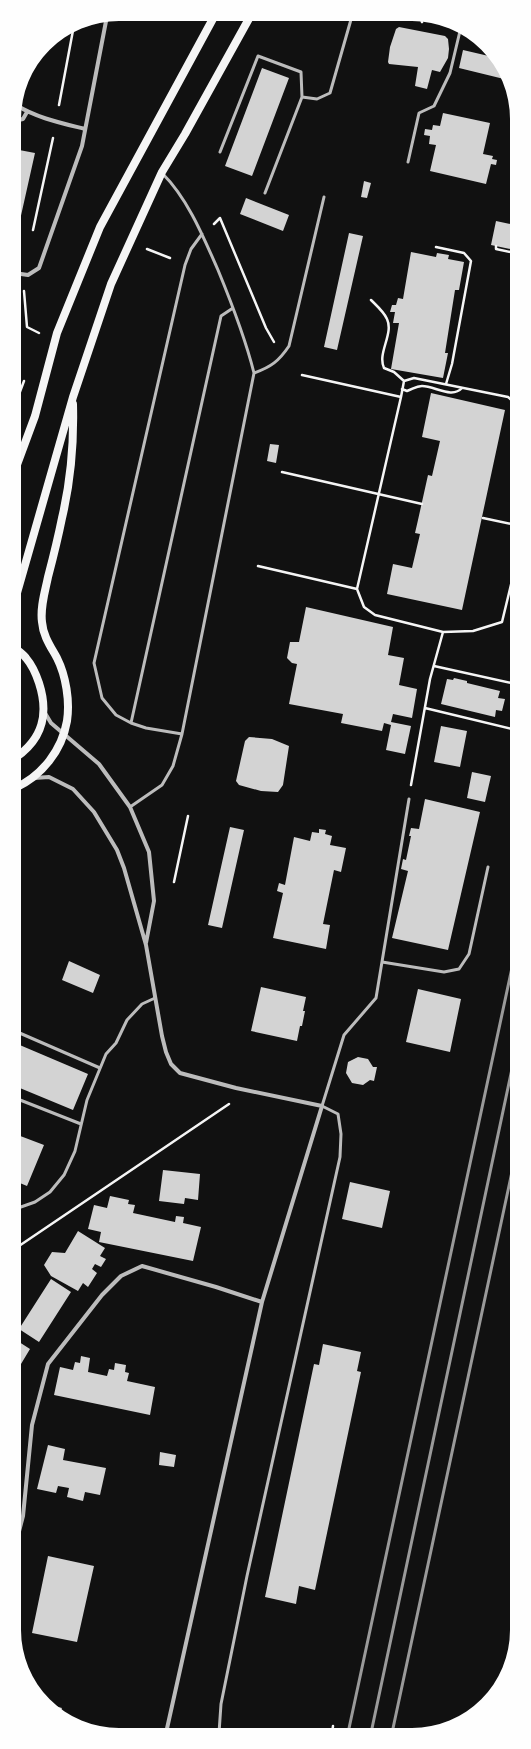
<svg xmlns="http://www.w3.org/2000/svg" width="531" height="1749" viewBox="0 0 531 1749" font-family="Montserrat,sans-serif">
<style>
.building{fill:#d3d3d3}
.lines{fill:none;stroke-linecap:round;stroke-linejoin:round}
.path{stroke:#f5f5f5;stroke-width:2.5}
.service{stroke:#bcbcbc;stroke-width:3}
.minor{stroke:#bcbcbc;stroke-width:4}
.secondary{stroke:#f5f5f5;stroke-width:8}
.rail{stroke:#9a9a9a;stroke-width:3}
</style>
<rect width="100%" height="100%" fill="#111"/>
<path class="building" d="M399,27l46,9 3,3 1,10 -1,9 -8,14 -8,-2 -5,19 -12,-3 3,-19 -29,-3 -1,-2 2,-15 6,-18z
M463,50l30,7 11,22 -45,-11z
M262,68l27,10 -37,98 -27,-10z
M443,113l47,10 -7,31 10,2 -1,3 5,1 -1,5 -5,-1 -5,20 -56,-13 6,-26 -7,-1 1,-8 -6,-1 1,-6 7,1 1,-5 7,1z
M14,149l21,4 -17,76 -4,-1z
M364,181l7,2 -4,15 -6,-1z
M246,198l43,17 -6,16 -43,-17z
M496,221l19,4v25l-24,-5z
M349,233l14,3 -26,114 -13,-3z
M411,252l25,5 1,-4 12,2 -1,4 16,3 -5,28h-4l-10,63h3l-5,25 -52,-9 8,-46h-6l2,-11h-5l2,-7h4l2,-7 5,1z
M431,393l74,17 -43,200 -75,-16 6,-30 19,4 8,-34 -5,-1 3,-13 10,-45 4,1 8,-35 -18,-4z
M270,444l9,1 -3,18 -9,-2z
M306,607l87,20 -5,28 16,3 -5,27 18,4 -5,29 -19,-4 -2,8 20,4 -6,28 -19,-4 5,-25 -7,-2 -2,8 -41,-8 2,-9 -54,-10 8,-40 -5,-1 -5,-5 3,-16h9z
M454,678l13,3v2l33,8 -2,7 7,1 -3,12 -6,-1 -1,7 -54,-13 6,-25 6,1z
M441,726l26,5 -7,36 -26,-5z
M249,737l23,2 17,7 -6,39 -5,7 -17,-1 -22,-6 -3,-4 9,-40z
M472,772l19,4 -6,26 -18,-4z
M425,799l55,13 -32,138 -56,-12 16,-67 -7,-2 2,-10 3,1 5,-24h-2l2,-8 8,1z
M230,827l14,3 -22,98 -14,-3z
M319,829l7,1 -1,4 7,2 -2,9 16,3 -5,24 -7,-2 -11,54 7,1 -4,24 -53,-11 10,-45 -6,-2 2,-8 6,2 9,-48 16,4 2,-9 7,1z
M69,961l31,14 -7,18 -31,-13z
M261,987l45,10 -3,14h2l-3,15h-2l-3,15 -46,-10z
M418,989l43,10 -11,53 -44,-10z
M15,1043l73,31 -15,36 -58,-24z
M358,1057l10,2 5,8h4l-3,14 -4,-1 -7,5 -11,-2 -6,-10 2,-11z
M15,1134l29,11 -17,41 -12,-5z
M163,1170l37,4 -2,26 -13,-2 -1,6 -25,-3z
M350,1182l40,9 -8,37 -40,-9z
M110,1196l19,4 -1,4 7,1 -2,8 42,9 1,-6 8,1 -1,6 18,4 -8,34 -94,-19 2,-10 -13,-3 6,-24 13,3z
M78,1231l27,17 -5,8 6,3 -5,8 -6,-3 -3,5 5,4 -9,14 -5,-4 -5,8 -27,-15 -7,-11 8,-13 13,1z
M51,1279l20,13 -32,50 -20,-13z
M16,1340l14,9 -12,20 -2,-1z
M323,1344l38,8 -4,19 4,1 -46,218 -16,-4 -3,18 -31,-7 49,-233 5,1z
M81,1356l9,2 -2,14 19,4 2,-7 5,1 1,-7 11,2 -1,7 4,1 -2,8 28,6 -5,28 -96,-20 6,-28 13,3 2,-8 5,1z
M48,1445l17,4 -2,11 43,8 -6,27 -15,-3 -2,9 -16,-4 2,-9 -11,-2 -2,7 -19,-4z
M160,1452l16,3 -2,12 -15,-2z
M48,1556l46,10 -17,76 -45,-9z
M44,1703l18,5 -2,5 -15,-9z"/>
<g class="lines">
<path class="path" d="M420,16l2,6
M59,105l15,-80
M214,224l6,-6 46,110 8,14
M33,230l20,-92
M496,246v3l19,4
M436,247l28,6 7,8 -19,103 -6,20
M147,249l23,9
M24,291l3,36 12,6
M371,300c5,5 13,12 16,19 7,15 -10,34 -3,49l10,4 10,9
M302,375l99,22 3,-16 10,-3 94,19 7,6
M402,389l5,2c6,-2 9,-5 15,-5 13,0 30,13 40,2
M401,397l-44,192 7,18 11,8 68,17 30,-1 29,-9 14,-58
M15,405l9,-24
M282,472l140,32
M483,518l33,7
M258,566l99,23
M434,666l82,18
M425,708l91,22
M411,785l19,-106 13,-47
M174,882l14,-66
M16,1248l213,-144
M332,1733l1,-7"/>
<path class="service" d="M220,152l38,-96 43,16 1,25
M408,162l11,-49 15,-7 16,-33 10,-42
M265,193l37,-96 15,2 13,-6 22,-77
M254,373c17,-6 25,-12 35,-27l35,-149
M131,723l90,-407 12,-8
M182,734l-36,-6 -15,-5 -15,-8 -14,-17 -8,-35 91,-398 6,-16 11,-15
M130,807l32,-22 11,-19 9,-32 72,-361c-9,-36 -22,-69 -36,-103 -15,-34 -30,-71 -56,-97
M382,962l62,10 15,-3 10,-15 19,-87
M15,1031l85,37
M15,1098l66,26
M15,1212l3,-4 17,-6 15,-10 14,-17 11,-24 12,-51 19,-46 10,-11 11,-23 15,-16 13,-6
M219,1733l2,-29 26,-128 93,-419 1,-23 -3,-20 -16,-8 22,-71 32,-37 33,-199"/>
<path class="minor" d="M16,105c21,13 45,18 69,24
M14,121l9,-2 4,-7
M14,273l14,2 11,-7 43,-122 25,-130
M45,713l6,10 48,41 31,43 19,45 5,49 -8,42
M34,778l15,-1 24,12 21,23 23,38 7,18 22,77 16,91 4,16 5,12 9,9 56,15 86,18 -60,196 -96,431
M16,1543l7,-27 9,-91 16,-61 54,-69 19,-19 21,-10 74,21 46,15"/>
<path class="secondary" d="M15,470l20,-54 22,-83 43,-106 115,-212
M15,600l58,-203 38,-113 51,-112 23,-38 66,-119
M15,648c3,3 8,6 11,10 6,7 10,16 13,25 10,31 4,56 -24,75
M15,788c27,-12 47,-38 52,-67 3,-20 -1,-45 -10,-63 -6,-11 -14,-22 -15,-36 -2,-15 3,-30 6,-45 5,-19 10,-39 14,-59 9,-38 12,-76 11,-114"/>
<path class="rail" d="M348,1733l168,-784
M371,1733l145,-683
M392,1733l124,-580"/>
</g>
<path d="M0 0H531V1749H0ZM119 21H412A98 98 0 0 1 510 119V1630A98 98 0 0 1 412 1728H119A98 98 0 0 1 21 1630V119A98 98 0 0 1 119 21Z" fill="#fefefe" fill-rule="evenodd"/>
</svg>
